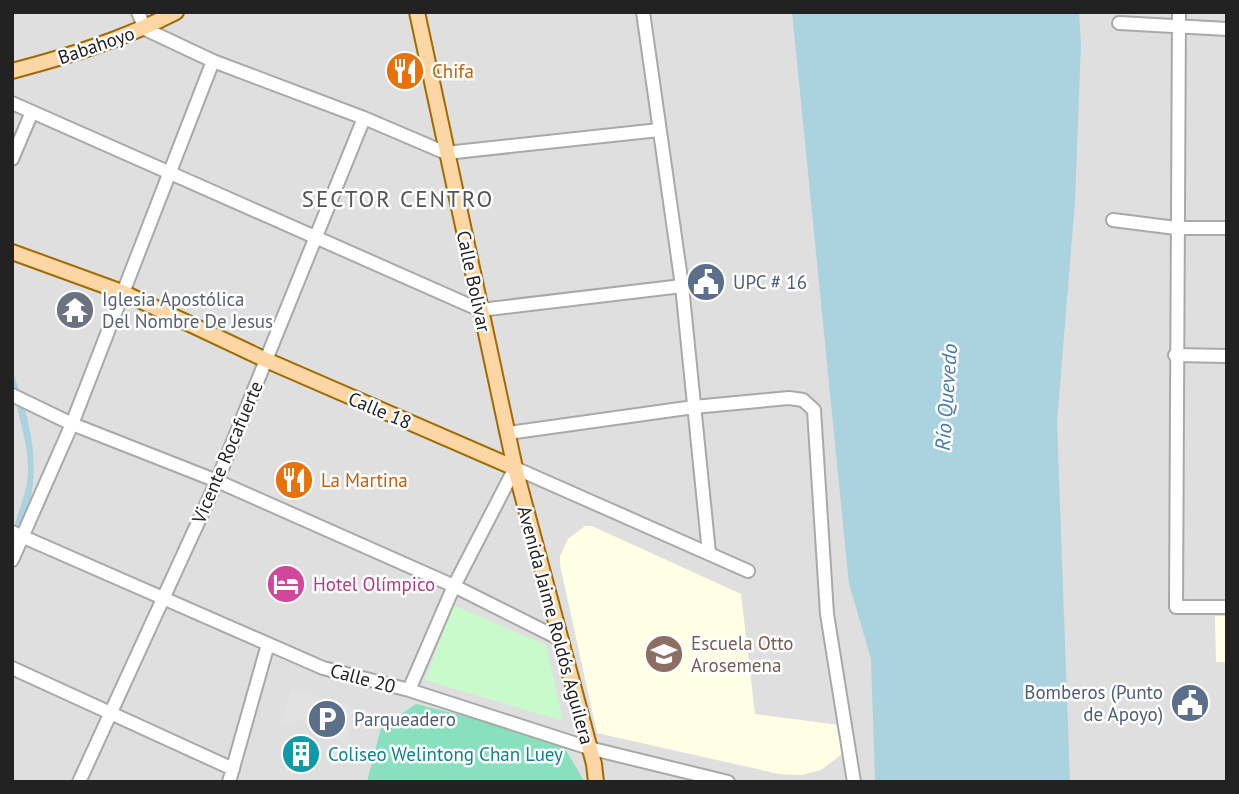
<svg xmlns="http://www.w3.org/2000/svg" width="1239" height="794" viewBox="0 0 1239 794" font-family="'PT Sans',sans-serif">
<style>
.residential{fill:#e0dfdf}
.education{fill:#ffffe5}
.park{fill:#c8facc}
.pitch{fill:#88e0be}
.parking{fill:#e2e2e2}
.water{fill:#aad3df}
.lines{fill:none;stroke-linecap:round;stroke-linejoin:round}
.minor-casing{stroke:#a9a9a9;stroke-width:16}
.major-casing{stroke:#a06b00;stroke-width:18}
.minor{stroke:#fff;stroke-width:12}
.major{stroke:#fcd6a4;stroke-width:14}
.labels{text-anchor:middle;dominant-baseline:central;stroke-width:5;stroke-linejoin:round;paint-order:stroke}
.street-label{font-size:19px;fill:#222;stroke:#fff}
.food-label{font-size:19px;fill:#c56008;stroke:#fff;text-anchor:start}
.service-label{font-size:19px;fill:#4e5e75;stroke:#fff;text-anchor:start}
.worship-label{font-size:19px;fill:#5b616d;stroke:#fff;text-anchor:start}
.hotel-label{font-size:19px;fill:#b23c85;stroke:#fff;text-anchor:start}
.education-label{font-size:19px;fill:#785e54;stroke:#fff;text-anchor:start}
.culture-label{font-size:19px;fill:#0d838f;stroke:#fff;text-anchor:start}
.water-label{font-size:21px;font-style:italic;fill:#4a7aab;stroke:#fff}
.quarter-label{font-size:23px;letter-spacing:2px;fill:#555;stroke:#fff}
</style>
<rect width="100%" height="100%" fill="#f2efe9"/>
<path class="residential" d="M12,12h1215v770h-1215z"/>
<path class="education" d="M585,526h7l149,68 14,120 84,11 6,20 -4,10 -20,15 -19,5 -23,-1 -182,-41 -37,-168v-9l8,-17z
M1215,616h12v46h-11z"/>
<path class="park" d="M453,605l93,40 17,76 -138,-41z"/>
<path class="pitch" d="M416,704l144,36 23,39 -1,3h-215l14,-54z"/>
<path class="parking" d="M291,689l65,18 -9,37 -28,-16 -18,-4 2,-3 -4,-4 -6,7 -10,-2z"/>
<path class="water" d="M792,12h287l2,32 -6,158 -18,220 13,360h-195l-4,-123 -22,-75z
M12,370c28,75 30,117 0,192 0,-8 -1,-19 0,-27 5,-22 15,-41 16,-63 1,-36 -16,-67 -16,-102z"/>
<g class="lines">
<g class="minor-casing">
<path id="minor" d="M138,12l7,17 68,32 151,57 82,35 213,-23
M643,12l39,274 27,267
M1179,12l-3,595h51
M1119,23l108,6
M12,103l468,207 202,-24
M12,159l20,-47
M1113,220l63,8h51
M1175,355l52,1
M12,395l60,29 145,57 237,105 108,54
M508,433l186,-26 95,-9 14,2 11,10 13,204 27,168
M12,532l311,136 86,22 180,58 139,34
M12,560l60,-136 141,-363
M12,668l221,101
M409,690l45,-104 61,-118 233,103
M79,782l138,-301 147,-363
M229,782l39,-138"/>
</g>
<g class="major-casing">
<path id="major" d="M417,12l98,456 79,296 2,18
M12,71c57,-15 112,-32 164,-59
M12,252l110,40 144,68 249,108"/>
</g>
<use href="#minor" class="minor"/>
<use href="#major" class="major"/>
</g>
<defs>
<g id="restaurant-disc" transform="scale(2.0125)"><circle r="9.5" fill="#e8710a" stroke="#fff"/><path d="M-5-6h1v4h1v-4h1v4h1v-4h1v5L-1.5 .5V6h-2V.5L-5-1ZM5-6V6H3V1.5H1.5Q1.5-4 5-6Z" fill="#fff"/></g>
<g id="civic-disc" transform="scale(2.0125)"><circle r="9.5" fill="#5c6f8a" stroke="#fff"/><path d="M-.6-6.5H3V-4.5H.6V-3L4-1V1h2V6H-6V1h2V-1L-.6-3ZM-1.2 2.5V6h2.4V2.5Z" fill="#fff"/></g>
<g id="temple-disc" transform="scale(2.0125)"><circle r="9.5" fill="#6b7280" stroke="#fff"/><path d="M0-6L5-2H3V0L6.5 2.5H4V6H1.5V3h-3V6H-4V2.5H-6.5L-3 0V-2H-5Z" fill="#fff"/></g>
<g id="hotel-disc" transform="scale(2.0125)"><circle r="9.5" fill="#d1479c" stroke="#fff"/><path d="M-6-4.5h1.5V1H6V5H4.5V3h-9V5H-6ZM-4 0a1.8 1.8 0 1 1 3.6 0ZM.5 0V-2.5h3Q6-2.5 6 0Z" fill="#fff"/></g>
<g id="school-disc" transform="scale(2.0125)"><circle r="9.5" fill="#8d6e63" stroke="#fff"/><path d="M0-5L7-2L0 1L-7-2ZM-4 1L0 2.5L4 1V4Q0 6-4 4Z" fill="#fff"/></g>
<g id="parking-disc" transform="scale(2.0125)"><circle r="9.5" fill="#5c6f8a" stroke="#fff"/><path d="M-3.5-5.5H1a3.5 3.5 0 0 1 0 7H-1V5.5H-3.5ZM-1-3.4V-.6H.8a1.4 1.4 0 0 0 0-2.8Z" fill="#fff"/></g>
<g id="building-disc" transform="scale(2.0125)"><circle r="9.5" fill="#0f9aa8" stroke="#fff"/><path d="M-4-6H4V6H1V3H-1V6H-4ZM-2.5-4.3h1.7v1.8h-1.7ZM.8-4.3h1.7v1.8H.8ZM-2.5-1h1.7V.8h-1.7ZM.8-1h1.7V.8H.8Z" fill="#fff"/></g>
</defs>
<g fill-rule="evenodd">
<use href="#restaurant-disc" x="405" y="71"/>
<use href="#civic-disc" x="706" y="282"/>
<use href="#temple-disc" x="75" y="310"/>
<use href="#restaurant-disc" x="294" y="480"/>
<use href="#hotel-disc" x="286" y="584"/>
<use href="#school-disc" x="664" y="654"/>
<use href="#civic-disc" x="1190" y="703"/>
<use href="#parking-disc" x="327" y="719"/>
<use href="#building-disc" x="301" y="754"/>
</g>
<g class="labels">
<g class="street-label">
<text transform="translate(96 45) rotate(-19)">Babahoyo</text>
<text transform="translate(474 281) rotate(78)">Calle Bolivar</text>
<text transform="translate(380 410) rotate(23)">Calle 18</text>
<text transform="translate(227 452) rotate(-67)">Vicente Rocafuerte</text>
<text transform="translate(556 625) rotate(75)">Avenida Jaime Roldós Aguilera</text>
<text transform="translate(363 678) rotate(15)">Calle 20</text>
</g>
<g class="food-label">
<text x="432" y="71">Chifa</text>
<text x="321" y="480">La Martina</text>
</g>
<g class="service-label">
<text x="733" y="282">UPC # 16</text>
<text x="1163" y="692" text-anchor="end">Bomberos (Punto<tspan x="1163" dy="22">de Apoyo)</tspan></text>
<text x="354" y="719">Parqueadero</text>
</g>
<g class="worship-label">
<text x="102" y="299">Iglesia Apostólica<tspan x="102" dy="22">Del Nombre De Jesus</tspan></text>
</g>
<g class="hotel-label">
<text x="313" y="584">Hotel Olímpico</text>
</g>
<g class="education-label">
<text x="691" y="643">Escuela Otto<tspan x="691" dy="22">Arosemena</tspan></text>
</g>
<g class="culture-label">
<text x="328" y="754">Coliseo Welintong Chan Luey</text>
</g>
<g class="water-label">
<text transform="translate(946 397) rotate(-86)">Río Quevedo</text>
</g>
<g class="quarter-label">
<text x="398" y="198">SECTOR CENTRO</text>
</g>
</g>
<rect width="1239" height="794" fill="none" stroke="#222222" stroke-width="28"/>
</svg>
